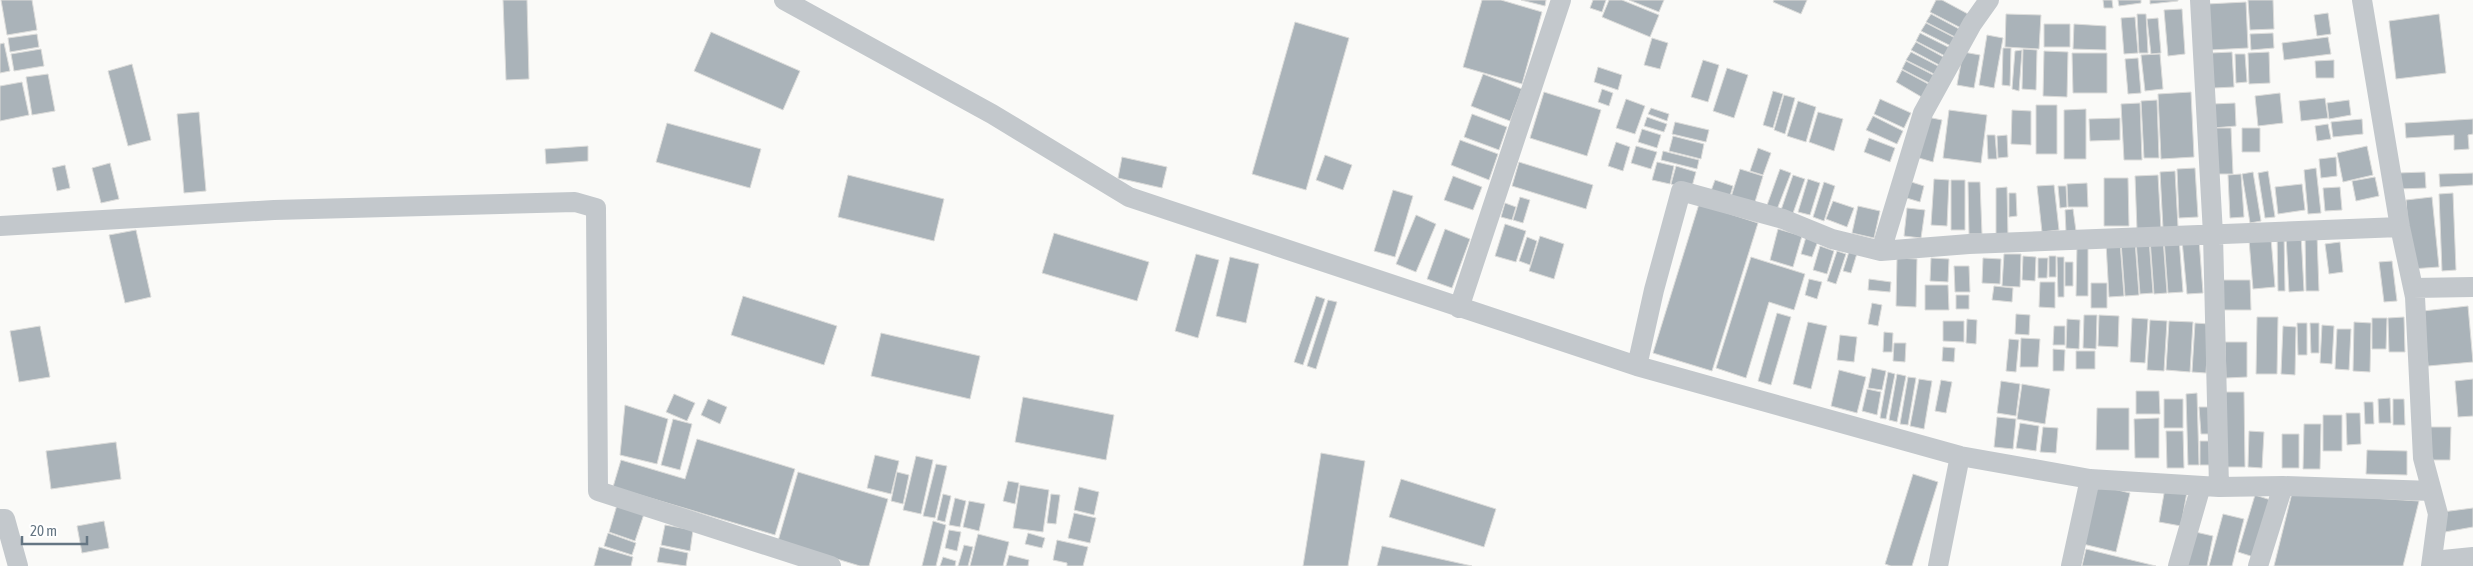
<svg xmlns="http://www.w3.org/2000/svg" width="2473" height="566" viewBox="0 0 2473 566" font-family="'Asap Condensed',sans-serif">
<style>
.building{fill:#aab3b9;stroke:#dcdcda}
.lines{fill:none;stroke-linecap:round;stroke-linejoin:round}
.minor{stroke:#c3c8cc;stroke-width:20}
</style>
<rect width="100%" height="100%" fill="#fafaf8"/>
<path class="building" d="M1,0h31l5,30 -30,5z
M503,0h24l2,79 -23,1z
M1482,0h19l41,12 -20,72 -59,-17z
M1521,0h25l-1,6z
M1593,0h13l-4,12 -12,-4z
M1609,0h13l37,15 -9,22 -48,-20z
M1629,0h35l-5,12z
M1774,0h33l-6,14 -28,-12z
M1936,0h6l26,14 -7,14 -31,-16z
M2103,0h9l1,8h-9z
M2118,0h23v3l-22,3z
M2150,0h28v1l-28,3z
M2248,0h25l1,29 -24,1z
M2246,2l2,46 -38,2 -3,-46z
M2182,9l3,45 -17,2 -4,-46z
M2328,13l3,21 -14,2 -3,-21z
M1931,14l30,16 -4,8 -31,-16z
M2006,14l35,1 -2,34 -34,-2z
M2137,14h9l2,39h-9z
M2439,14l7,59 -50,6 -7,-58z
M2135,17l3,36 -14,1 -3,-36z
M2158,18l3,35 -10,1 -4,-35z
M1295,22l54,16 -43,152 -54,-16z
M1926,23l31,16 -4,8 -32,-16z
M2044,24h26v23h-26z
M2074,24l32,2v24l-33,-1z
M711,32l89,39 -17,39 -89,-39z
M1920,33l32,16 -5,8 -31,-16z
M2273,33l1,15 -23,2 -1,-16z
M37,34l2,13 -29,5 -2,-14z
M1987,35l16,3 -9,50 -15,-3z
M2328,37l3,17 -47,6 -2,-17z
M1652,38l16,5 -8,26 -16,-4z
M1916,42l31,17 -4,8 -32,-17z
M4,43l6,28 -10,2v-29z
M2003,48h8l-1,38 -8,-1z
M41,49l3,17 -30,5 -3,-17z
M2023,49l14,1 -1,40 -14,-1z
M2022,50l-3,41 -7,-2 3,-38z
M2044,51l24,1 -1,45 -24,-1z
M1911,52l31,16 -4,8 -32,-16z
M1963,52l17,3 -6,33 -17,-3z
M2232,52l2,35 -20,1 -3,-35z
M2269,52l1,31 -21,1 -1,-31z
M2072,53h35v40h-34z
M2160,54l3,35 -18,2 -4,-36z
M2235,54h10l2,28 -11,1z
M2138,58l3,35 -13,1 -3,-35z
M1703,60l16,5 -11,37 -17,-5z
M2334,60v18h-18l-1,-17z
M1906,61l31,16 -4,8 -31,-16z
M132,64l19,76 -23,6 -20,-75z
M1598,67l24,8 -4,15 -24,-8z
M1727,68l21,7 -14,43 -21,-7z
M1902,70l30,16 -7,13 -29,-17z
M48,74l7,37 -23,4 -6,-38z
M1483,74l39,15 -12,32 -39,-15z
M22,82l7,33 -29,6v-35z
M1602,89l11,4 -4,13 -11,-4z
M1773,91l10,3 -10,34 -10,-3z
M1544,92l57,18 -14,46 -57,-18z
M2191,92l3,65 -33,2 -3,-65z
M2280,93l3,30 -25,3 -3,-30z
M1784,95l11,3 -10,36 -11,-4z
M2325,98l3,20 -27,3 -2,-20z
M1626,99l19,7 -10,28 -19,-6z
M1880,99l31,14 -7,15 -30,-14z
M2157,100l2,58h-15l-3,-57z
M2349,100l2,15 -22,4 -2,-16z
M1798,101l18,6 -10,35 -19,-6z
M2140,103l2,57h-18l-3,-56z
M2235,103l1,23 -23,2 -1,-24z
M2036,105h21v49h-21z
M1651,108l18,6 -2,7 -19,-7z
M2086,109v50h-22v-49z
M1949,110l38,5 -6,48 -38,-5z
M2012,110l19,1v34l-20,-1z
M199,112l7,79 -22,2 -7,-79z
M1818,112l25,7 -9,32 -25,-9z
M1472,114l35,13 -8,23 -35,-13z
M1873,116l30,15 -6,13 -31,-14z
M1647,117l20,7 -3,8 -20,-6z
M1927,117l15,3 -9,42 -14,-4z
M2120,118v22l-30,1 -1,-22z
M2362,119l1,15 -30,3 -2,-15z
M2473,119v15l-5,1 1,14 -15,1v-15l-48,3 -1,-15z
M1675,122l34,8 -3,12 -34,-8z
M667,123l94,26 -11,39 -94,-26z
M2328,124l3,15 -14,2 -2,-15z
M2215,128h16l2,46h-16z
M2242,128h18v24h-18z
M1642,129l19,6 -4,13 -19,-6z
M1987,135h8l2,24h-9z
M2007,135l1,22 -10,1 -1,-22z
M1673,136l31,8 -3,15 -32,-8z
M1869,138l26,10 -5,14 -26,-10z
M1460,140l38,14 -9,26 -38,-15z
M1616,142l14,5 -7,24 -15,-5z
M588,146v15l-42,3 -1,-15z
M1636,146l21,6 -6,17 -20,-6z
M2367,146l6,29 -30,7 -6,-29z
M1758,148l13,5 -8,22 -13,-4z
M1663,151l36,9 -2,9 -36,-9z
M1325,155l27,10 -9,25 -27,-10z
M1122,157l45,10 -5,21 -44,-10z
M2336,157l1,19 -16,2 -2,-19z
M1519,162l74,23 -7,24 -74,-23z
M1657,162l17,4 -4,18 -18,-4z
M110,163l9,36 -18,4 -9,-35z
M65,165l5,23 -13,3 -5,-23z
M1676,166l20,6 -5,18 -20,-6z
M2195,168l3,49 -19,1 -2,-49z
M2316,168l5,45 -13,1 -4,-44z
M1740,169l23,7 -9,29 -23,-8z
M1780,169l11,4 -15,39 -10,-4z
M2175,171l3,56 -15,1 -3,-56z
M2268,171l7,46 -10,1 -7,-45z
M2253,172l8,49 -11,2 -8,-49z
M2425,172l1,16 -27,1 -1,-16z
M2473,173v12l-33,2 -1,-13z
M2241,174l3,43 -14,1 -2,-43z
M848,175l96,24 -10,42 -96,-24z
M1793,175l12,4 -13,37 -12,-3z
M2158,175l3,55h-24l-2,-54z
M1453,176l29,11 -9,23 -29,-10z
M2375,177l4,19 -23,5 -4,-20z
M2104,178h24l1,48h-25z
M1808,179l12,4 -10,32 -12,-3z
M1934,179l15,1 -2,46 -16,-1z
M1715,180l18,6 -3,10 -19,-5z
M1905,180l19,6 -4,16 -20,-6z
M1951,180h14v50h-14z
M1824,182l11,4 -11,35 -11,-4z
M1968,182h12l2,52h-13z
M2087,183l1,24h-20l-1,-23z
M2302,184l3,26 -27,4 -3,-27z
M2054,185l5,45 -17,2 -5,-46z
M2058,186h8l1,21 -7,1z
M2007,187l1,51h-12v-50z
M2340,187l2,23 -17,1 -2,-23z
M1393,190l20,6 -18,61 -21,-6z
M2009,193h7l1,23 -8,1z
M2453,193l3,77 -14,1 -3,-77z
M1520,197l10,3 -7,23 -10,-3z
M2432,197l7,70 -28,2 -5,-69z
M1833,201l21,7 -7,19 -21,-8z
M1505,203l11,4 -4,13 -11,-3z
M1699,204l59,19 -46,148 -59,-18z
M1858,206l22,5 -6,27 -22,-5z
M1907,208l18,2 -4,28 -17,-2z
M2073,209l3,22 -10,1 -1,-22z
M1416,215l20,9 -20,48 -20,-8z
M1505,224l21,7 -10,31 -21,-6z
M1445,229l25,10 -18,49 -25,-9z
M1778,229l24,7 -9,31 -23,-7z
M136,230l15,67 -26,6 -16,-68z
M1054,233l95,29 -12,39 -95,-28z
M2277,233h7l1,58h-7z
M2301,234l3,57 -15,1 -3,-57z
M2305,235h12l2,56h-13z
M1540,236l24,8 -10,35 -25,-8z
M1527,237l10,4 -7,24 -11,-4z
M1806,237l12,4 -6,16 -11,-3z
M2163,238l4,55 -13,1 -4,-55z
M2179,238l4,54 -15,1 -4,-54z
M2271,238l4,49 -22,2 -4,-49z
M2149,239l4,54 -13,1 -4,-54z
M2199,239l4,54 -16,1 -5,-54z
M2135,241l4,54 -14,1 -4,-54z
M2120,242l4,54 -15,1 -3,-54z
M2340,242l3,30 -14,2 -4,-30z
M2077,244h11v52h-12z
M1851,245l8,2 -8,26 -8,-2z
M1820,246l14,5 -7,23 -14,-4z
M1837,251l9,3 -10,30 -9,-3z
M1196,254l23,6 -21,78 -23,-7z
M2004,254h17l-1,33 -18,-1z
M2023,256l13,1 -1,24 -13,-1z
M2049,256h7v21h-7z
M1230,257l29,7 -13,59 -30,-7z
M1751,257l54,17 -11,36 -25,-8 -23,76 -30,-10z
M2057,257h7v40h-6z
M1897,258l20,1 -1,48 -20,-1z
M1931,258l18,1 -1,23 -18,-1z
M1983,258l18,1 -1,25 -18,-1z
M2038,258h10l-1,20h-9z
M2392,261l5,40 -13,1 -5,-40z
M2065,262h8v24h-8z
M1954,266h15l1,26h-15z
M1809,279l13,3 -5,17 -12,-4z
M1869,279l22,3 -1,10 -22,-2z
M2222,280h28l1,30h-29z
M2040,282h15v26l-16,-1z
M2091,283h16v25h-16z
M1925,285h23l1,25h-24z
M1994,286l19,2 -1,14 -20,-2z
M1956,295h13v14h-13z
M743,296l94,30 -13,39 -93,-30z
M1316,296l9,3 -22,66 -9,-3z
M1328,300l9,2 -21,67 -9,-3z
M1872,303l10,2 -4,21 -10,-2z
M2468,306l5,56 -45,4 -5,-55z
M1777,313l14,4 -20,68 -13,-4z
M2016,314l14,1 -1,20 -14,-1z
M2084,315h13l-1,34 -13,-1z
M2099,315l20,1 -1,31 -20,-1z
M2257,317h21l-1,57h-21z
M2404,317l1,35h-16l-1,-34z
M2132,318l16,1 -3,44 -15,-1z
M2372,318h15l-1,31h-14z
M1967,319l10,1 -1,24 -10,-1z
M2067,319l13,1 -1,29 -13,-1z
M2150,320l17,1 -3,50 -17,-1z
M1943,321h21v21l-21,-1z
M2169,321l24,1 -3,50 -24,-2z
M1808,322l19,4 -16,63 -18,-5z
M2354,322l17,1 -1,49 -17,-1z
M2195,323l14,1 -3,49 -14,-1z
M2297,323h10v32h-9z
M2310,323h9v30h-8z
M2322,325l12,1 -2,38 -12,-1z
M40,326l10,51 -31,5 -9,-51z
M2054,326h11v19h-12z
M2283,326l13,1 -1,48 -14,-1z
M2337,329h14l-2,41 -14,-1z
M1884,332l9,1 -1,19h-9z
M881,333l99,23 -10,43 -99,-23z
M1840,335l17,2 -3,25 -17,-2z
M2021,338l19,1 -2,28h-18z
M2009,339l10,1 -3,32 -10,-1z
M2225,342h22v35l-21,1z
M1894,343h12l-1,19 -12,-1z
M1943,347l12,1 -1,14 -12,-1z
M2053,349l12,1 -1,21h-11z
M2076,351h19v18h-19z
M1872,368l14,3 -4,19 -14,-2z
M1839,370l27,7 -9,36 -26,-7z
M1888,372l7,2 -9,45 -6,-1z
M1897,374l9,2 -9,46 -8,-2z
M1908,377l8,1 -8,47 -8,-1z
M1919,379l13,2 -8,48 -14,-3z
M2473,379v37l-15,1 -3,-36z
M1941,380l11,2 -6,31 -11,-2z
M2001,381l19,3 -4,32 -19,-3z
M2022,384l28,5 -5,35 -28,-5z
M1867,389l14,3 -4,23 -15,-4z
M2136,391h23l1,23h-24z
M2222,392h22l1,75h-22z
M2197,393l2,72h-11l-2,-71z
M674,394l21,9 -8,18 -21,-9z
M1023,397l91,18 -8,45 -91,-18z
M2390,398l1,25h-12l-1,-24z
M708,399l19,8 -7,17 -19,-9z
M2164,399h19v29h-19z
M2393,399h11l1,26h-12z
M2364,402h9l1,22h-9z
M625,405l43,14 -11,45 -37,-9z
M2199,407h12l1,27h-11z
M2097,408h32v42h-33z
M2346,413h14l1,31 -14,1z
M2323,415h19v36h-19z
M1997,417l19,2 -3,30 -19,-2z
M2159,418v40h-24l-1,-39z
M673,419l19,5 -12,46 -19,-5z
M2020,423l19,3 -3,25 -20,-3z
M2304,424h17l-1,45h-17z
M2043,427l15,1 -2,25 -16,-1z
M2428,427h23l-1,33h-22z
M2166,431h17l1,37h-17z
M2249,431l15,1 -2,36 -14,-1z
M2282,434h17v34h-17z
M697,439l98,30 -20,66 -162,-48 8,-27 64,19z
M2200,441h12l1,24h-13z
M116,442l5,37 -70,10 -5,-38z
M2367,450l40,1v24l-41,-1z
M1321,453l44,8 -17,105h-45z
M875,455l24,6 -8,33 -24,-6z
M916,456l17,4 -12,54 -18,-4z
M936,464l11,2 -12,52 -12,-2z
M798,472l90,27 -19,67h-9l-82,-25z
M897,472l12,3 -6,29 -12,-3z
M1913,474l25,8 -26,84h-21l-6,-2z
M1401,479l95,30 -12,38 -95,-30z
M1008,481l11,2 -4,21 -12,-3z
M1020,485l29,5 -6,42 -30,-4z
M2097,485l33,8 -14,59 -33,-8z
M1079,487l20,5 -5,23 -20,-5z
M2165,488l22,4 -6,34 -22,-4z
M2292,493l127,8 -16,65h-129z
M943,494l8,2 -6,26 -8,-2z
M1051,494l9,1 -4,29 -9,-1z
M2255,495l19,6 -17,57 -19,-6z
M955,498l11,3 -6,26 -11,-2z
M969,501l16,3 -6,27 -16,-4z
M617,505l27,9 -9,27 -26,-9z
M2473,508v19l-28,5 -3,-20z
M1074,513l22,5 -6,25 -22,-5z
M2223,514l21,5 -12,47h-23z
M104,521l5,27 -27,5 -5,-27z
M933,521l13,4 -10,41h-14z
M665,525l28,5 -3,21 -29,-6z
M949,530l12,2 -4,19 -12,-3z
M2191,531l22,5 -6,30h-25z
M608,533l28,10 -4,12 -28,-9z
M1028,533l17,5 -3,10 -17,-4z
M978,534l31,8 -6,24h-33z
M1057,540l31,7 -5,19h-16v-3l-14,-3z
M964,545l9,2 -5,19h-10z
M1382,546l90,20h-95z
M599,547l34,10 -2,9h-37z
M660,547l28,6 -2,13 -29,-4z
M2086,549l70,17h-74z
M1009,555l20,5 -1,6h-22z
M943,557l13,4 -1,5h-15z"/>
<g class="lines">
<path class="minor" d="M784,0l208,114 137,83 508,169
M2200,0l13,234 6,253
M2362,0l38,227 15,70 8,161 15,56 -7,52
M0,226l274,-16 301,-8 21,6 2,283 233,75
M1881,251l88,-7 431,-17
M2413,288l60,-1
M1459,308l102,-308
M1960,456l130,23 129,8 64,-1 149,5
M0,519h5l13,47
M2433,561l40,-4
M1938,566l22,-110 -323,-90 17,-76 27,-99 102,28 49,20 49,12 42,-138 49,-89 17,-24
M2071,566l19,-87
M2178,566l23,-80
M2258,566l25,-80"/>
</g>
<path d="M22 536v8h65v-8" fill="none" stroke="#657683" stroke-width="2.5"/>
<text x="30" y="536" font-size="15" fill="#657683" stroke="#ffffff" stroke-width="4" paint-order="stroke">20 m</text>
</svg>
